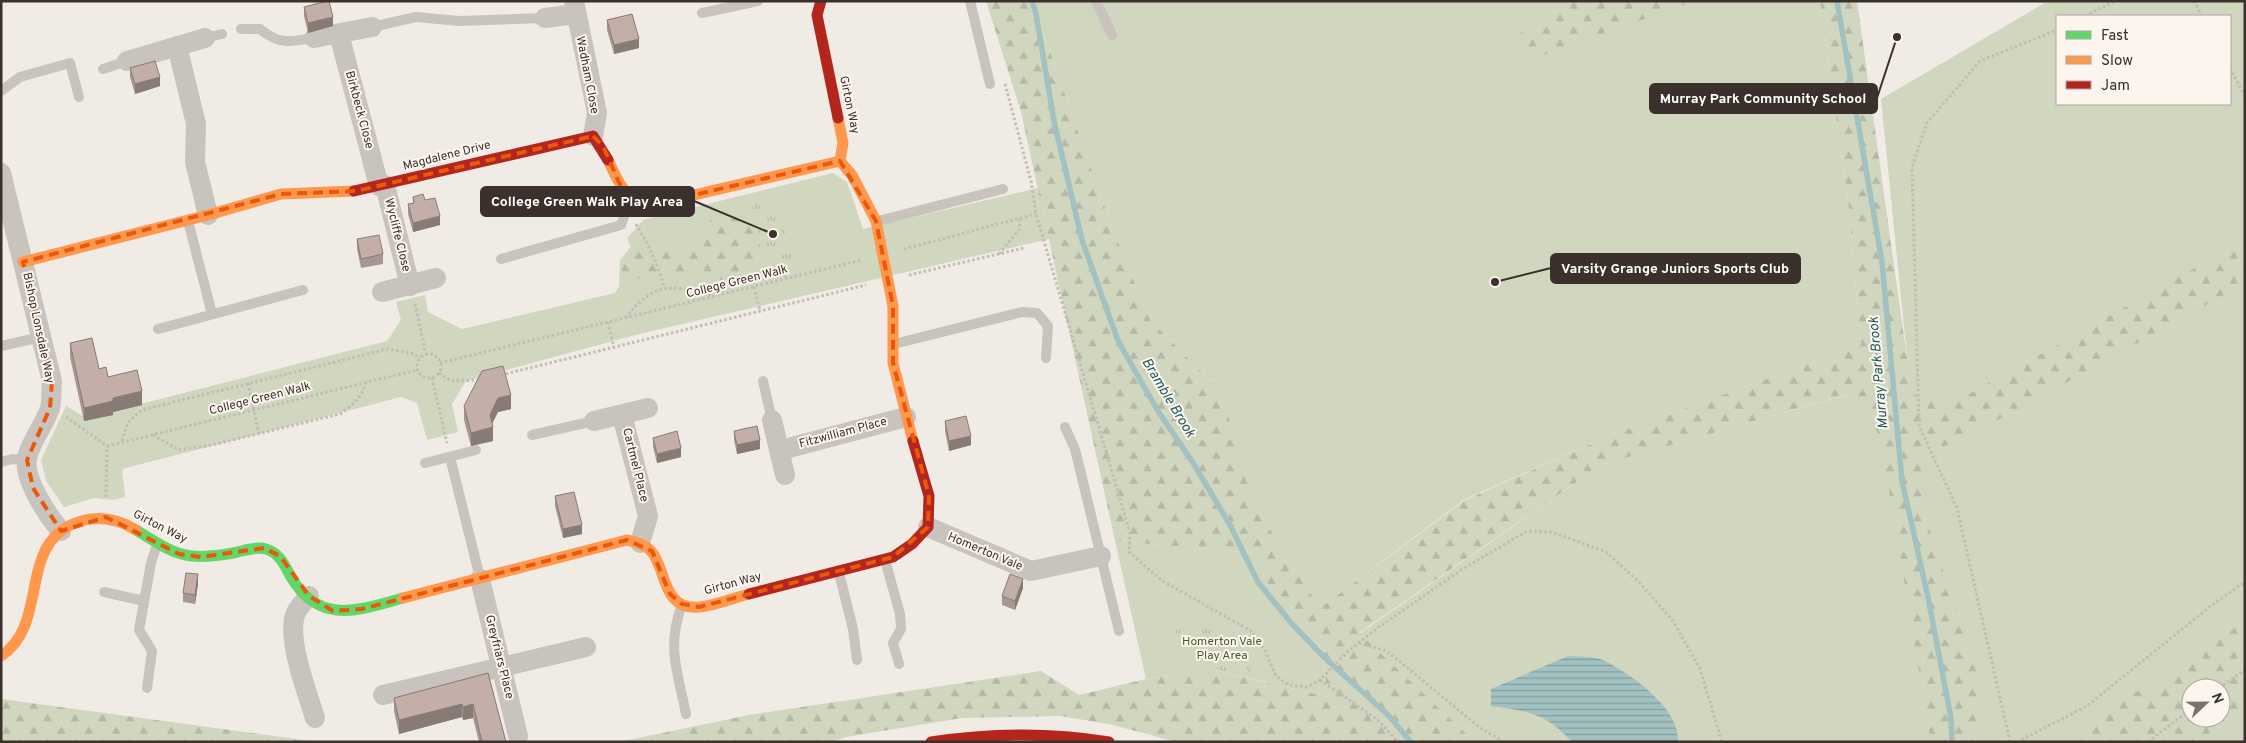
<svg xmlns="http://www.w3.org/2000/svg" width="2246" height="743" viewBox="0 0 2246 743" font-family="Overpass,sans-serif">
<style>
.grass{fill:#d1d6bf;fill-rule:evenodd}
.forest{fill:url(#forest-firs);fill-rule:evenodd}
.park{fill:url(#park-tufts)}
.water{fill:url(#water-rules)}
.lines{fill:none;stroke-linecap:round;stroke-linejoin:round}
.stream{stroke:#a1c2c1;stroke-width:5.5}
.path{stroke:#c2bbb6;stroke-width:3;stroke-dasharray:2.5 2.5;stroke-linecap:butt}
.lane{stroke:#c9c3be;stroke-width:10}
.street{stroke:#c9c3be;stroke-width:20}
.fast{stroke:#63d668;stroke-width:11}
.slow{stroke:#ff974d;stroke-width:11}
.jam{stroke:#b3261e;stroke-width:11}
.wall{fill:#a89690}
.shaded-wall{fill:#887a75}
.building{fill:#c3afa7;stroke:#887a75}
.marked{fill:none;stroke:#e8590c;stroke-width:4;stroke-dasharray:10 6;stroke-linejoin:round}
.labels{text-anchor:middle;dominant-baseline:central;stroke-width:4;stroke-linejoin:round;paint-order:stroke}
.street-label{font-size:12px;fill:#3b302b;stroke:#fbf5ee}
.park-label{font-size:12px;fill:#4a5a2e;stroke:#fbf5ee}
.water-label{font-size:14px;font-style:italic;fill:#1f5a5e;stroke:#fbf5ee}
.leader{fill:none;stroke:#3b302b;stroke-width:2}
.callout-dot{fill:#3b302b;stroke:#fbf5ee;stroke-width:2}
.callout{fill:#3b302b;stroke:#3b302b;stroke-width:2}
.callout-label{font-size:14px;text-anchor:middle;font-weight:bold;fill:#fff}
</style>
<defs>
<pattern id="forest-firs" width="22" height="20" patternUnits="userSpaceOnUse" patternTransform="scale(1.25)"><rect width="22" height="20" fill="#d1d6bf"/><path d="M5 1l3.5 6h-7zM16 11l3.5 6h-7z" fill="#b4b8a4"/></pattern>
<pattern id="park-tufts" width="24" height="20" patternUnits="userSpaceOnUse" patternTransform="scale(1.25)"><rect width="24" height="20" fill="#d1d6bf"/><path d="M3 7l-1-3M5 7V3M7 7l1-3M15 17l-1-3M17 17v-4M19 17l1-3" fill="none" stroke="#b4b8a4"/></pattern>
<pattern id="water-rules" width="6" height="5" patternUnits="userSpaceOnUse" patternTransform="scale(1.25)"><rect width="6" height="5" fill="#a1c2c1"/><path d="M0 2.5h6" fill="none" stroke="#849e9d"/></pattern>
</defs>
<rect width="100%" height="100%" fill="#f0ebe5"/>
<path class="grass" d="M1032,1h543l-43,22 87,4 75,-26h126l28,200 13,144 -250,90 -146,64 -145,109 -65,-102 -34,-115 -71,-71 -37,-90z
M2048,1h197v741h-770l-116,-108 242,-169 308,-88 -28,-278zM2057,16h173v88h-173zM2191,688h30v30h-30z
M833,173l14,9 16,47 175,-41 11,51 -414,96 -169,46 -14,23 6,28 -31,8 -10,-37 -16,-6 -279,72 3,28 -11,3 -20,-2 -30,9 -18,-26 -5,-21 25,-54 20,12 301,-77 14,-21 -5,-18 29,-7 3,17 34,17 153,-36 4,-7 1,-26 11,-13 -4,-9 16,-18z
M1115,541l140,12 13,32 59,57 -8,3 10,52 -115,-27 -68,9z"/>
<path class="forest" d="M986,1h46l81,229 37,90 71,71 34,115 65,102 145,-108 146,-65 250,-90 -13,-144 -28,-200h37l55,393 41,9 240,-134 52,-25v39l-220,123 -85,43 -20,5 10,78 50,146 -1,64h-48l-51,-306 -28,-43 -251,72 -242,168 116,109h-298l-68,-18 -49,-8 -98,2 -116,19 -16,5h-211l130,-27 292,-44 38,24 67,-16 67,-9 116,27 -10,-53 8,-2 -59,-57 -13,-32 -140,-12 -94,-429z
M1575,1h119l-155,56 -13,-6 -5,-19 11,-9z
M732,216l22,9 9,30 -15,19 -28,6 -27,-4 -71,3v-20l9,-12 19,7 52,-8 8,-26z
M2245,622v85l-3,-1 -42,36h-130l11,-12 15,-6 34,-29 36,-17 31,-28zM2191,688h30v30h-30z
M1,699l318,43h-318z"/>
<path class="park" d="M766,197l9,3 7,15 10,43c-7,8 -13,9 -23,5l-13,-39 -3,-16 5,-10z
M1204,622c29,10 53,13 46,51l-13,2 -19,-6 -38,-23 -5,-13 2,-7z"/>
<path class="water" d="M1568,656c11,1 25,0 35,4 27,13 78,49 75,82h-106c-26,-29 -44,-31 -81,-36v-17z"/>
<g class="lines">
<path class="stream" d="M1032,1l4,13 18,107 28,119 36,101 40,70 37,55 35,59 28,57 34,42 34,35 62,56 23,27
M1837,1l45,261 20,219 26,116 23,121 1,24"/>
<path class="path" d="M2194,1l8,15
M2085,16l30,-15
M2230,68l15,29
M1005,84l26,97 5,33 94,319 -1,19 32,28 90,51 15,21 10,24 13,9 18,2 13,-7 27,-28 32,-25 82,-57 66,-39 25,1 54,20 34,31 33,38 27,48 22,73
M636,224c12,20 22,40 28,63
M904,249l132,-35
M999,254l20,-24 1,-11
M783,265l3,14
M909,275l115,-27
M754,287l6,24
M415,304l11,50
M625,318c30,-37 47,-34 89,-22
M608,322l6,26
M417 366a12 12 0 1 1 24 0a12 12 0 1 1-24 0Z
M440,363l422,-103
M439,373l12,8 30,-1
M501,375l365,-90
M432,378l15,65
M248,383l11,51
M66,417l41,29 310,-76
M153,435l26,15 33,-5 128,-31c11,-7 23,-18 26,-32
M122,441l6,-19 14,-12 246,-61 26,5 5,5
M106,497l1,-51
M1359,643l28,8 93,77 25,14
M1320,680l58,40 20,22
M2219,688l26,-18
M2010,742l-53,-234 -38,-82 -7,-259 15,-44 53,-62 77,-31
M2017,742l70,-36 125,-101 33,-23
M2148,742l43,-33"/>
<path class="lane" d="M970,1l20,83
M1096,1l16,34
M702,13l56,-12
M372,27l44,-10 43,4 86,-3
M241,29h19c19,16 30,13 54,9
M205,38l17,-4
M103,69l24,-8
M1,91l19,-14 50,-14 9,34
M188,221l24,93
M878,221l125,-32
M501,259l120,-34 10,-26
M158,329l145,-39
M894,344l128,-32 15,1 11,13 -2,32
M1,346l40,-9
M763,381l9,39
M1065,427l10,22 44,182
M532,435l62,-14
M450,457l30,121
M1,462l11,-3 15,1
M425,463l51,-13
M885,560l15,54 1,15 -8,14 6,21
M839,573l14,56 4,31
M104,592l40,9
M682,605c-16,41 -4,68 4,109
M147,688l5,-37 -13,-21 12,-67 6,-18"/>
<path class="street" d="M574,1l23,112 -4,23
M545,18l31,-4
M339,34l40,152
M314,38l58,-11
M177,46l19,78 -1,38 13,53
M127,61l78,-23
M1,173l51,208c-1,9 0,20 -2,27 -6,18 -19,32 -23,50 -4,21 21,58 34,73
M385,185l25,101
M382,292l54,-14
M622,415l26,101 -8,27
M772,420l13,55
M594,421l54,-13
M781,450l125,-33
M928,527l103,44 70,-15
M480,579l38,157
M309,596c-5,6 -12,12 -14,19 -8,25 12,77 20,103
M383,695l203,-48"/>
<path class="fast" d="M136,530c39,24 49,32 97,23 10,-2 23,-7 33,-4 14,4 19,17 25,28 29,49 68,33 112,21"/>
<path class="slow" d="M838,118l5,25 -3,18 12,14 24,46 17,85v57l20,78
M608,160c11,24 16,38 43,45l189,-44
M23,262l185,-47 73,-21 73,-3
M403,598l224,-58c8,2 18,4 24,11 16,17 10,60 49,56 16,-2 33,-9 49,-13
M1,656c51,-33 13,-119 84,-136 18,-4 35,0 51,10"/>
<path class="jam" d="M821,1l-4,14 21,103
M354,191l239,-55 15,24
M749,594l144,-37 19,-13 16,-17 1,-31 -16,-55
M931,742c60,-9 118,-10 178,0"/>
</g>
<path class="wall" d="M304,7l29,19 -25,7 -4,-17z
M607,20l32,28 -25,6 -7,-24z
M130,68l30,18 -25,8 -5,-17z
M413,197l12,3 15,25 -27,7 -5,-18v-10l5,-1z
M357,239l26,15v10l-22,4 -4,-19z
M70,343l29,26 43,36 -29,7v3l-29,6 -14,-64z
M464,406l47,3 -13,3 -6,11 1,18 -22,5 -7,-26z
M945,421l26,24 -22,6 -4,-20z
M734,431l26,18 -23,5 -3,-14z
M653,438l28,19 -24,6 -4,-16z
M555,496l27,38 -19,4 -8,-32z
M198,584l-3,20 -12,-2v-9z
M1023,588l-8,22 -13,-5v-9z
M488,673l18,69h-27l-6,-24 -10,2 -1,-3 -63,17 -5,-23v-13z"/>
<path class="shaded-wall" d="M333,17v9l-25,7v-10z
M639,39v9l-25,6v-9z
M160,77v9l-25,8v-10z
M440,216v9l-27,7v-9z
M142,391v14l-29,7v-14z
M511,395v14l-13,3 -8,16 3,-1v14l-22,5v-13l19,-18 8,-17z
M113,401v14l-29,6v-13z
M971,436v9l-22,6v-10z
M760,440v9l-23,5v-9z
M681,448v9l-24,6v-9z
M582,525v9l-19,4v-9z
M198,574v10l-3,20v-9z
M1023,579v9l-8,22v-9z
M462,704v13l-63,17v-14z
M473,704v14l-10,2v-13z"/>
<path class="building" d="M327,1h2l4,16 -25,6 -4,-16z
M632,14l7,25 -25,6 -7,-25z
M155,61l5,16 -25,7 -5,-16z
M423,194l2,6 10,-2 5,18 -27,7 -5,-19 6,-1 -1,-6z
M379,235l4,19 -22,5 -4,-20z
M92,338l7,31 7,-2 2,10 29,-7 5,21 -29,7v3l-29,7 -14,-65z
M503,366l8,29 -13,3 -8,17 3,12 -22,6 -7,-27 18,-35z
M966,416l5,20 -22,5 -4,-20z
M757,426l3,14 -23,5 -3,-14z
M677,431l4,17 -24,6 -4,-16z
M574,492l8,33 -19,4 -8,-33z
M186,573l12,1 -3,21 -12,-2z
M1010,574l13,5 -8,22 -13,-5z
M488,673l18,69h-24l-9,-38 -10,3 -1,-3 -63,16 -5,-22z"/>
<path class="marked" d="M593,136l10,10 19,43 18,15 11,1 189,-44 36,60 17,85v57l36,133 -1,31 -35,30 -194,50 -17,-3 -12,-10 -18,-43 -25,-11 -265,69 -29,2 -24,-15 -29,-40 -16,-8 -63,9 -22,-3 -73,-37 -45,14 -28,-43 -6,-28 23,-52 2,-27 -29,-119 258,-68 75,-3z"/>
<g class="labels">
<g class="street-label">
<text transform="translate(587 75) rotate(79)">Wadham Close</text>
<text transform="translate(849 105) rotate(78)">Girton Way</text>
<text transform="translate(359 110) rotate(75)">Birkbeck Close</text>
<text transform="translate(447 156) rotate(-14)">Magdalene Drive</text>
<text transform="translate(397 235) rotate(76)">Wycliffe Close</text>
<text transform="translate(737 282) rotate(-14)">College Green Walk</text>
<text transform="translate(38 328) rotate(78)">Bishop Lonsdale Way</text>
<text transform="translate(260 399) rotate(-14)">College Green Walk</text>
<text transform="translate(843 433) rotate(-15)">Fitzwilliam Place</text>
<text transform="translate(635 465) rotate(76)">Cartmel Place</text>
<text transform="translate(160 527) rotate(27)">Girton Way</text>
<text transform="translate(985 552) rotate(23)">Homerton Vale</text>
<text transform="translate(733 584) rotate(-15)">Girton Way</text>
<text transform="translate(499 657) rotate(76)">Greyfriars Place</text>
</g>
<g class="park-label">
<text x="1222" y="642">Homerton Vale<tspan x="1222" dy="14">Play Area</tspan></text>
</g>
<g class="water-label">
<text transform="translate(1879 373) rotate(-95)">Murray Park Brook</text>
<text transform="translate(1168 398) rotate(59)">Bramble Brook</text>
</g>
</g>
<path class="leader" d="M1897 37L1877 98M773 234L694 201M1495 282L1551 268"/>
<g class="callout-dot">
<circle cx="1897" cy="37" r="5"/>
<circle cx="773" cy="234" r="5"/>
<circle cx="1495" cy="282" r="5"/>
</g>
<g class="callout">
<rect x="1650" y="84" width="227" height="29" rx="5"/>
<rect x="481" y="187" width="213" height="29" rx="5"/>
<rect x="1551" y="254" width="249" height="29" rx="5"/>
</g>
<g class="callout-label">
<text x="1763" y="103">Murray Park Community School</text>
<text x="587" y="206">College Green Walk Play Area</text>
<text x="1675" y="273">Varsity Grange Juniors Sports Club</text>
</g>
<rect width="2246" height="743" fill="none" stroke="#3b302b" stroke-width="5"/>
<rect x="2056" y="15" width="175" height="90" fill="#fbf5ee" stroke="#aea6a0"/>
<rect x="2066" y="31" width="25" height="8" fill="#63d668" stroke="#aea6a0"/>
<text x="2101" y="40" font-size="15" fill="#3b302b">Fast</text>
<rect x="2066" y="56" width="25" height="8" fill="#ff974d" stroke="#aea6a0"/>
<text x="2101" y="65" font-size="15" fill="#3b302b">Slow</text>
<rect x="2066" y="81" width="25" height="8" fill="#b3261e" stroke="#aea6a0"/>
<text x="2101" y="90" font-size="15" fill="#3b302b">Jam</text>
<g transform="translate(2206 703) rotate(68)"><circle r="24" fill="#fbf5ee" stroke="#aea6a0"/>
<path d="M0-4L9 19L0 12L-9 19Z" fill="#7a716c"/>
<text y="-8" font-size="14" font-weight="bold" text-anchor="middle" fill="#3b302b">N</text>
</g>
</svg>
